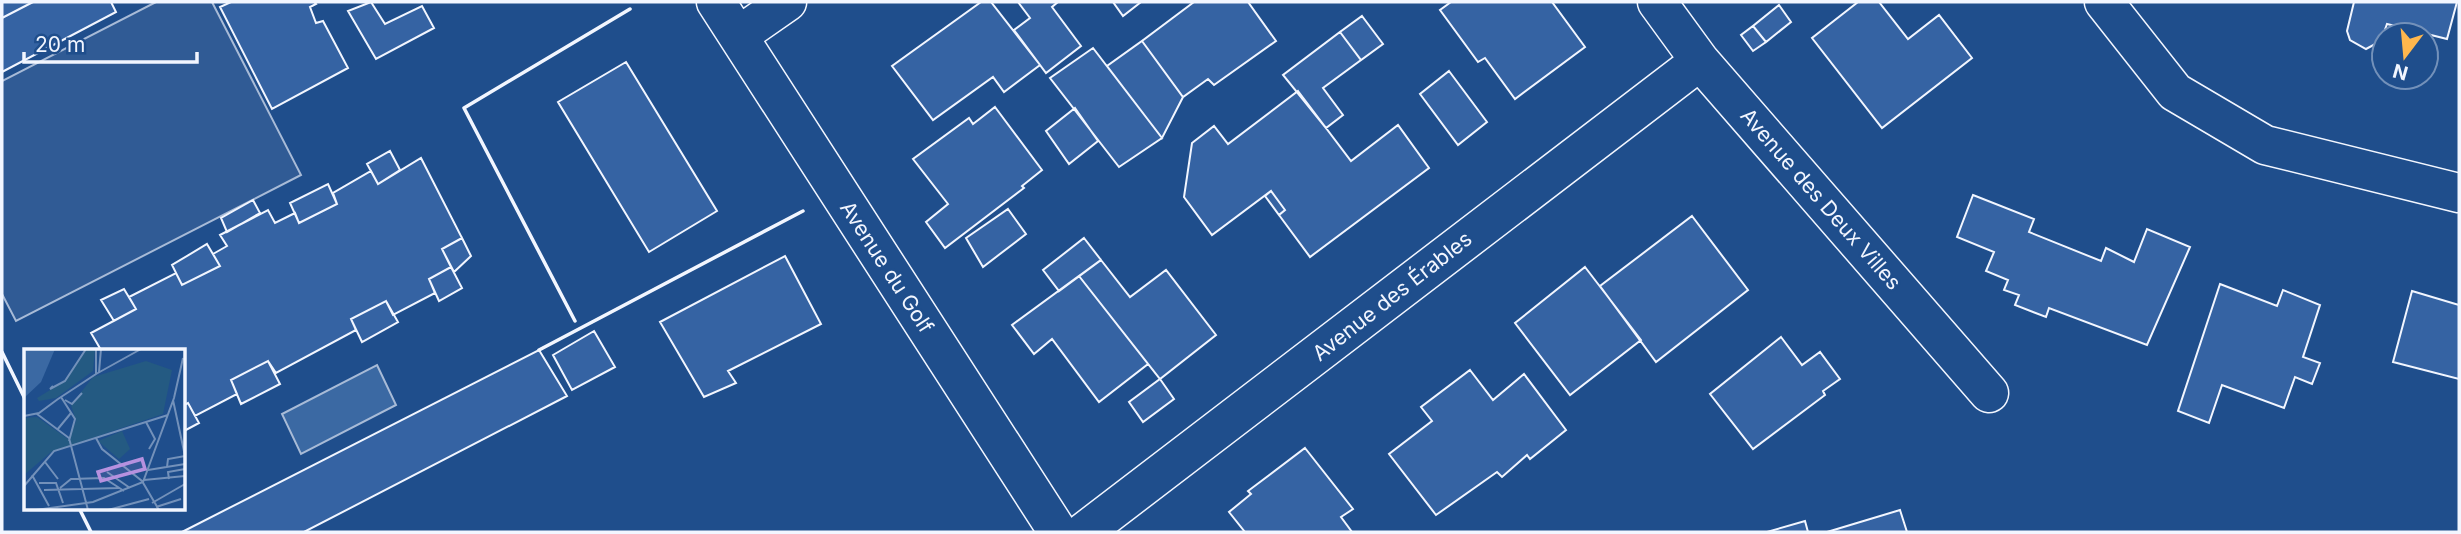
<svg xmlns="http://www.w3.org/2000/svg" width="2461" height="534" viewBox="0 0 2461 534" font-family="Inter,sans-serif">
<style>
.parking{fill:#305b95;stroke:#a8bbd7;stroke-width:2}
.water{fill:#3b69a3;stroke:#a8bbd7;stroke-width:2}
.building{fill:#3563a3;stroke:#f2f6ff;stroke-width:2}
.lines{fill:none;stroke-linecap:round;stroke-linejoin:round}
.minor-casing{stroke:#f2f6ff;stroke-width:41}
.minor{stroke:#1f4e8c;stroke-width:38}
.wall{stroke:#f2f6ff;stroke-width:3.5}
.labels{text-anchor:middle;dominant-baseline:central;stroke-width:5;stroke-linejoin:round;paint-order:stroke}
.street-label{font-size:21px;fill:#f2f6ff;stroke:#1f4e8c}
.inset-road{fill:none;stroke:#7391ba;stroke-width:2}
.view{fill:#b691df;fill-opacity:0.15;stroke:#b691df;stroke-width:3.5}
.inset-edge{fill:none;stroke:#f2f6ff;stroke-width:3.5}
</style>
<rect width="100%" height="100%" fill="#1f4e8c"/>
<path class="parking" d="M156,2h56l89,173 -285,146 -14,-27v-213z"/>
<path class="water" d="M377,365l19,40 -95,49 -19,-40z"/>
<path class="building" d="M2,2h31l-31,16z
M33,2h78l5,10 -114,60v-54z
M231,2h83l2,2 -6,3 6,16 7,-2 25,47 -76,41 -52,-102z
M371,2l14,22 37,-18 12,22 -58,31 -28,-48z
M981,2h10l49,63 -36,27 -11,-15 -60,43 -41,-54z
M1018,2h40l-6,5 29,39 -35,27 -32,-43 16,-12z
M1113,2h28l-18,14z
M1194,2h54l28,39 -62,44 -6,-6 -25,18 -41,-56z
M1451,2h101l33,45 -70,52 -30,-41 -7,4 -38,-52z
M1858,2h21l29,37 31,-24 33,43 -90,70 -70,-90z
M2354,2h103l-10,37 -60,-15 -6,17 -15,8 -16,-9 -3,-9z
M1779,5l12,17 -25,20 -13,-16z
M1362,16l21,28 -22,16 -21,-28z
M1753,26l13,16 -13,9 -12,-16z
M1340,32l21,28 -38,28 20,27 -17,13 -43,-53z
M1142,41l41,56 -21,41 -55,-72z
M1093,48l69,90 -43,29 -69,-89z
M626,62l91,149 -68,41 -91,-150z
M1449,71l38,51 -29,23 -38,-51z
M1298,91l53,70 47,-36 31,43 -119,89 -31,-42 6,-5 -14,-19 -59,44 -28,-38 8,-54 22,-17 14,18z
M995,107l47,63 -20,16 2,2 -79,60 -19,-26 22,-18 -35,-45 56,-41 4,6z
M1075,108l23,33 -29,23 -23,-33z
M390,151l10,19 -22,14 -11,-20z
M421,158l41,80 -20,11 9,18 -22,12 6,14 -42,22 -7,-14 -35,18 5,11 -80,43 -8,-12 -37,19 6,14 -42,22 -7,-13 -4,2v-55h-83l-10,-17 45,-24 -7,-12 47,-24 6,12 38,-19 -7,-12 14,-8 -7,-11 48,-25 7,13 20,-10 4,10 38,-19 -4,-11 38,-22 7,13z
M328,184l9,20 -38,19 -9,-20z
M1271,191l14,19 -6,5 -14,-19z
M1973,195l61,24 -5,13 72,29 5,-13 28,14 13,-33 43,18 -43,98 -98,-37 -3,9 -31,-12 4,-10 -15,-5 4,-10 -22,-9 8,-19 -37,-15z
M253,200l7,13 -33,19 -6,-14z
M1008,209l18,25 -43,33 -17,-29z
M1692,216l56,74 -92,72 -56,-76z
M462,238l9,18 -17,16 -12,-23z
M1084,238l17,22 -42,31 -16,-21z
M207,244l13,22 -38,19 -10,-20z
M785,256l36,68 -93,47 8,12 -32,14 -44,-75z
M1101,260l29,37 36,-27 50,65 -56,44 -81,-103z
M451,267l11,21 -23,13 -10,-22z
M1585,267l56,73 -71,55 -55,-72z
M1079,276l69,88 -49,38 -47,-63 -18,15 -22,-29z
M2220,284l57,22 6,-16 37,15 -17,52 17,6 -8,21 -17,-7 -11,31 -62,-23 -13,38 -31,-12z
M124,289l12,20 -22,12 -13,-21z
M2412,291l47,14v74l-66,-17z
M386,301l12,21 -36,20 -11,-23z
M594,331l21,36 -43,23 -19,-35z
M1781,337l21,28 18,-13 20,27 -17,12 2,4 -72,54 -43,-55z
M539,350l28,46 -263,136h-122z
M268,361l12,23 -39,20 -10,-24z
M1470,370l23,30 31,-26 42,56 -36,29 -3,-4 -25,22 -5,-5 -61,43 -47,-61 43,-33 -11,-14z
M1160,379l14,20 -31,23 -14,-20z
M188,403l11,20 -15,8v-26z
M1305,448l48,61 -12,8 11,15h-107l-16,-20 22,-18 -3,-3z
M1900,510l7,22h-80z
M1805,521l3,11h-41z"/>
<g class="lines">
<g class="minor-casing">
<path id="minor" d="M716,2l342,530
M1657,2l43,59 289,332
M2104,2l71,90 90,53 194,48
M738,36l49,-34
M1084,532l616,-471"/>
</g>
<use href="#minor" class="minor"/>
<path class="wall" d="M575,321l-111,-213 166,-99
M539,350l264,-139
M2,352l24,49
M79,508l12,24"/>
</g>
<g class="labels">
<g class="street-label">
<text transform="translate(1821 199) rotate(49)">Avenue des Deux Villes</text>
<text transform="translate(887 267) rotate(57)">Avenue du Golf</text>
<text transform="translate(1392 296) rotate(-38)">Avenue des Érables</text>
</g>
</g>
<g transform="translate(24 349)">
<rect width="161" height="161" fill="#1f4e8c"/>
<path d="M63,0h8l-2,22 -37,27 -17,3 -2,-3 28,-17zM122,12l26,9 -9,44 -112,38 -27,23v-57l13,-1 31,22 8,-18 -5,-16 22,-28zM98,82l8,18 -11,10 -21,-18z" fill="#245a82"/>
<path d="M0,0h31l-14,33 -17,16z" fill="#3b69a3"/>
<path class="inset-road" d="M75,23l2,-23M72,25l45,-25M29,37l-3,3 15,-8 21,-32M37,48l14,22 -6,22M34,50l38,-25v-25M41,51l7,4 10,-11M149,51l12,56M13,65l32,24 19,72M0,67l15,-3 19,-14M122,73l9,17 -6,10M33,81l14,-17M72,89l6,11 40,32 17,29M21,113l13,17M143,118l1,-8 17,-3M124,121l37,-6M83,123l23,16M8,126l17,31M145,130l-1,-7 17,-3M120,131l41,-4M15,134h17l7,20M0,137l30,-35 114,-36M36,139l11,-9 33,-1 20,13M20,141l75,-2M128,154l33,-19M132,158l25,-8M12,161l57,-8 50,-20 31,-84 9,-40M84,161l41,-11"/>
<path class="view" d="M118,110l3,10 -44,12 -3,-9z"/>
<rect width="161" height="161" class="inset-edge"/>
</g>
<rect width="2461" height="534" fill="none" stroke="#f2f6ff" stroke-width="7"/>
<g transform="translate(2405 56) rotate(196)"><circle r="33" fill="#1f4e8c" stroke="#7391ba" stroke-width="2"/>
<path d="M0-5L12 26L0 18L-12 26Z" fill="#ffb74d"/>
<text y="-10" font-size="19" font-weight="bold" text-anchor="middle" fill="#f2f6ff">N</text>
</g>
<path d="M24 52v10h173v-10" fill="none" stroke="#f2f6ff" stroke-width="3.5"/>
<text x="35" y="52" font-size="21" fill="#f2f6ff" stroke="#1f4e8c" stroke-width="5" paint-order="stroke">20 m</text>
</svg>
